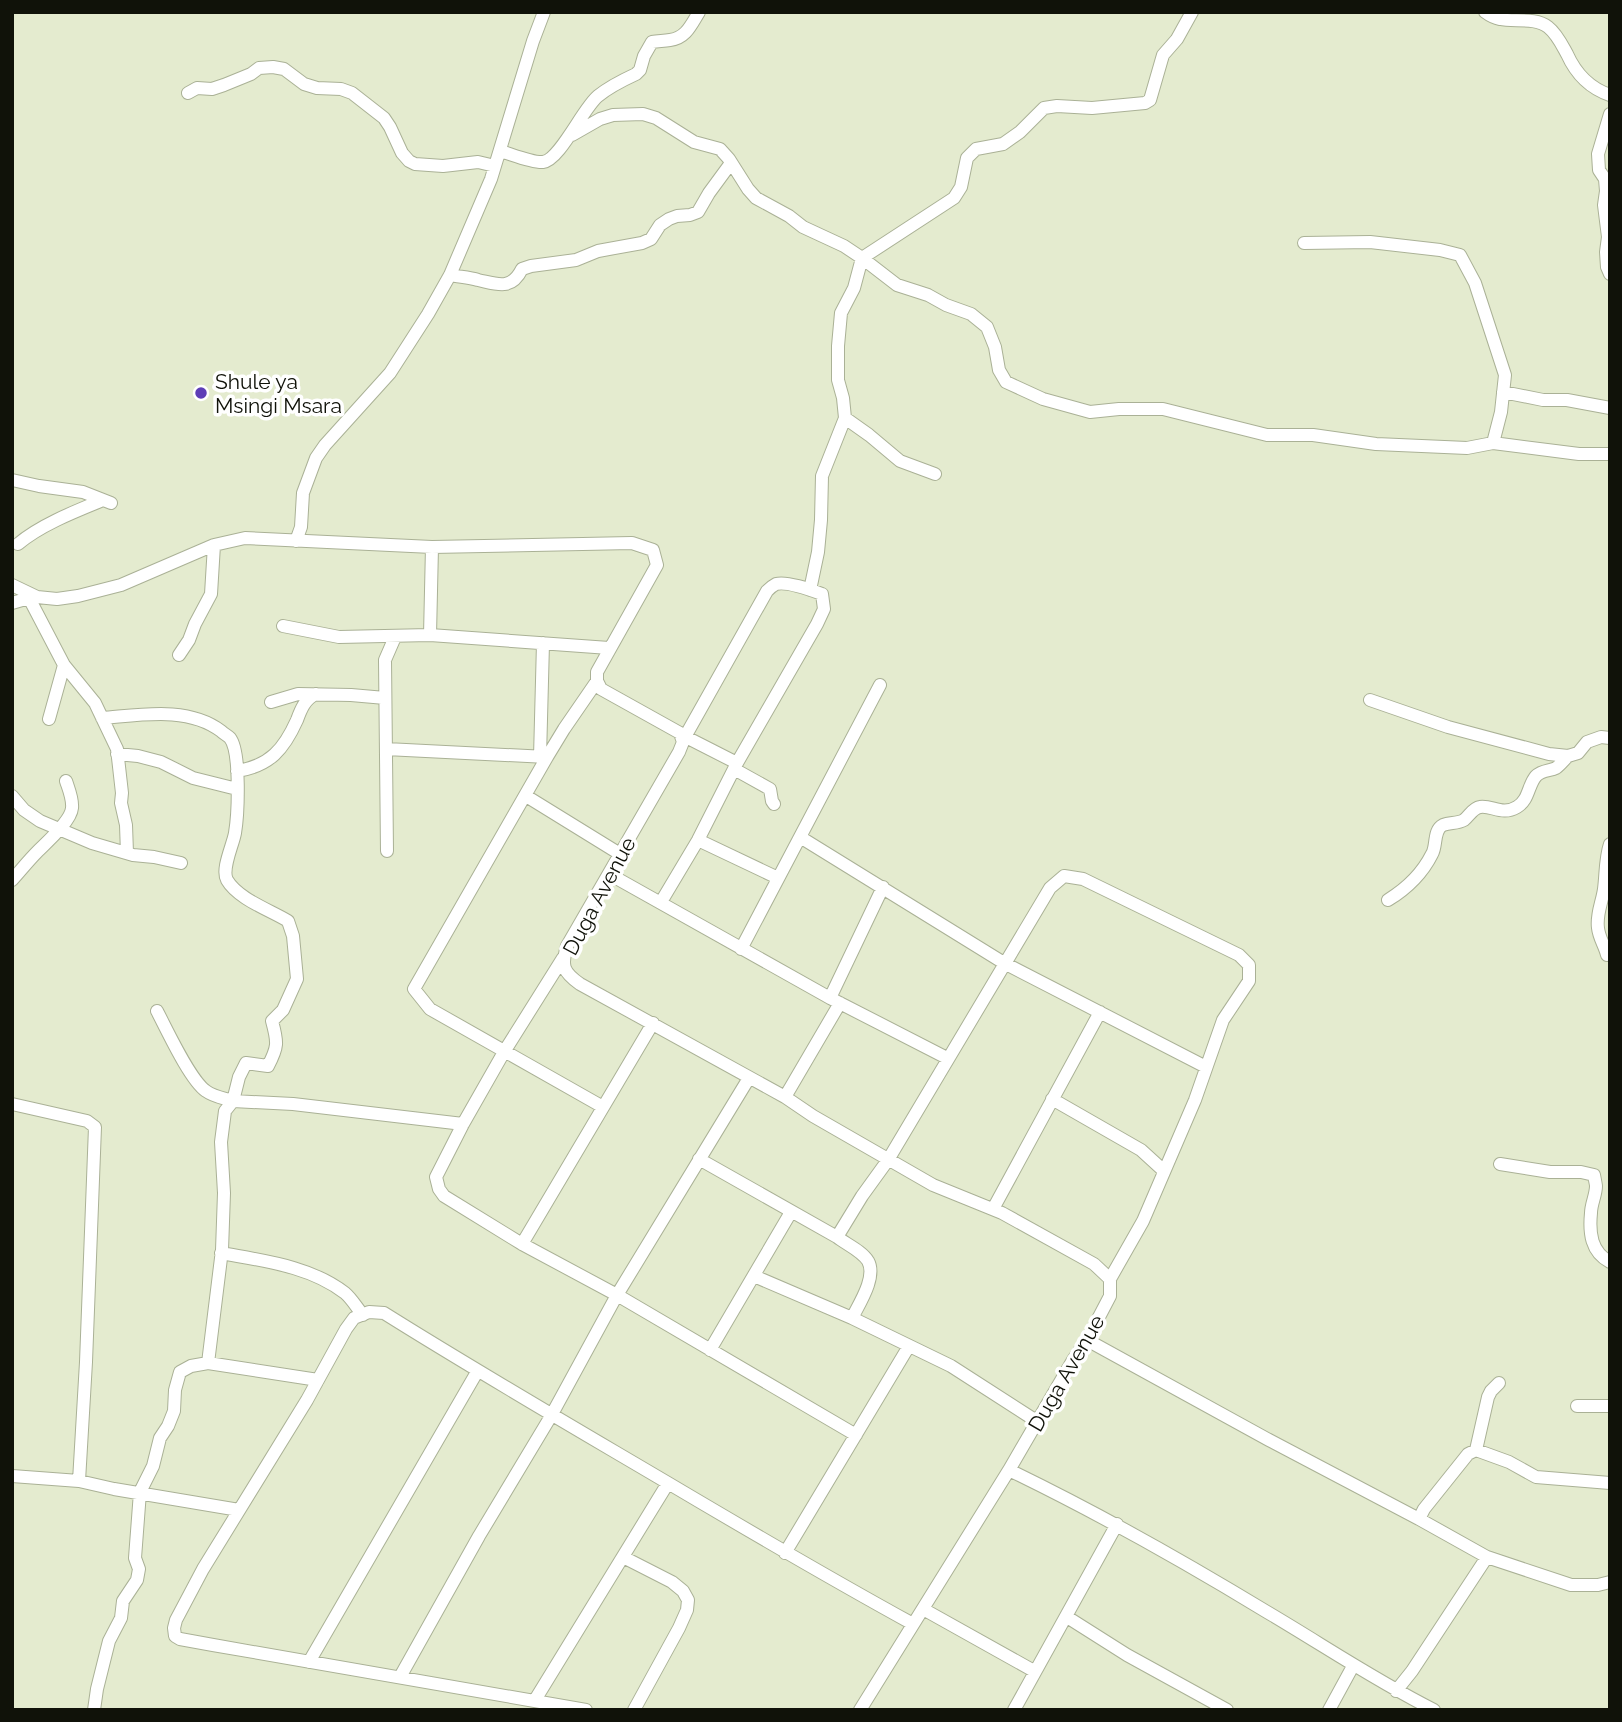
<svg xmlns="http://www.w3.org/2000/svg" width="1622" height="1722" viewBox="0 0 1622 1722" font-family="Raleway,sans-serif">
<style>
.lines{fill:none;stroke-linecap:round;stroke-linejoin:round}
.minor-casing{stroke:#aab196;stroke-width:14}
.minor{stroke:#fff;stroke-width:12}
.poi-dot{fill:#5d3db6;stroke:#fff;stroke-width:2.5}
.labels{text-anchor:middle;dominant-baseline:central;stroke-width:7;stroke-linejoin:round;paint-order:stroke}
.poi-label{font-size:21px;fill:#101209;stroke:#fff;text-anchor:start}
.street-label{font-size:21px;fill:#101209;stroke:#fff}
</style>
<rect width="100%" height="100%" fill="#e4ebcf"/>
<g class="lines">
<g class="minor-casing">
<path id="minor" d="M1485,12c4,3 9,6 15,7 14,3 35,-2 48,8 9,7 14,18 19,27 9,20 22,34 43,41
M188,93l9,-5 15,1 12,-4 27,-11 8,-6 14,-1 11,2 20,15 13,4 24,1 11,4 32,25 6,9 12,26 7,8 6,3 28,2 35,-4 17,4
M1610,114l-12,40 1,16 6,9 1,12 -2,14 4,32 -2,15 1,15 3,7
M572,135l28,-16 13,-4 30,-1 13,4 38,24 26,7 9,10 19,30 8,9 33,18 14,11 41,19 18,12 35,27 31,10 18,10 25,9 16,13 8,20 4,23 7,12 37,17 47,13 29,-3h44l104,26h46l63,9 91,4 26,-5 86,11h31
M500,151c11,3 32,12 43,11 17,-2 40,-54 55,-66 11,-9 25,-16 38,-22l4,-4 4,-14 8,-14c6,-1 11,-1 18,-2 16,-2 21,-15 29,-28
M1304,243l66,-1 70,8 20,5 15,28 30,92 -4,37 -8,31
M450,275c9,2 19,2 28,5 19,4 33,11 44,-11l9,-3 45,-6 22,-9 44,-8 9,-4 9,-14 9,-6 8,-3 13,-1 8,-3 11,-19 22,-30
M1503,392l40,8h24l43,8
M845,418l24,17 31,26 35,13
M12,480l27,6 44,6 28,11
M296,541l5,-14 2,-34 13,-35 9,-13 65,-72 38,-59 22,-39 41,-96 42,-138 11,-29
M18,544c22,-19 58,-33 85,-44
M12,585l25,12 20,2 21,-3 43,-11 93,-40 31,-7 187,9 200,-4 21,7 4,15 -60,107v9l4,8 79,44 3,9 -4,10 -112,194c-6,20 -4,26 13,38l205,113 28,19 120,69 69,28 92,51 16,15v17l-23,44 -14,20 -64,110 -149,240
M810,590l8,-38 3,-32 1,-44 23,-58 -2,-20 -5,-18v-34l3,-33 13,-25 8,-30 92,-60 7,-11 6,-29 9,-9 27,-5 17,-12 24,-24 13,-2 35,2 53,-5 5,-3 13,-45 14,-16 15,-27
M29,598l35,67 31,38 22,46 5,44 -1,10 5,22 1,28
M12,603l17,-5 6,-1
M283,626l56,11 91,-2 179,13
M430,635l2,-88
M179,655l10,-15 6,-16 16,-30 3,-49
M597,681l-33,48 -17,28 -133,232 16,20 173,98
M1370,700l78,27 101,27 19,2 10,-3 9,-11 14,-5 9,1
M271,702l27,-8 53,1 34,3
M102,718c39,-3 86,-12 119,13 3,3 6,4 9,7 11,14 8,77 5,95 -2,12 -14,36 -8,47 11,19 43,30 61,41l5,15 4,43 -14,31 -11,11c6,22 6,26 -4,45l-22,-3 -7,14 -6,24c-9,-3 -19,-4 -27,-10 -16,-11 -39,-61 -49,-80
M49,719l15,-54
M680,734l57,29
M386,749l161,8
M117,754l21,2 23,6 32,16 44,11
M540,757l3,-114
M734,769l36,20 2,12 2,3
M237,771c33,-5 47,-22 60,-51 4,-11 8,-21 19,-26
M12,796l12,14 16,11 52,22 41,12 21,2 27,6
M526,796l94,58
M800,837l204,126 202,104
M698,840l80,38
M387,851l-2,-191 10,-23
M609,874l221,124 117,60
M12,880c9,-10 17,-20 26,-29 9,-9 33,-30 34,-43 1,-9 -3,-18 -6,-27
M1388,900c18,-11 34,-26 44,-46 5,-8 1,-24 11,-29 7,-3 14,-1 21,-5 5,-4 9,-12 16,-13 12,-2 22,9 37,0 12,-7 11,-22 19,-31 6,-6 14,-5 20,-8 4,-3 8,-8 12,-12
M661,902l37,-62 39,-77 80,-139 7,-15 -2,-15c-11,-4 -35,-13 -46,-10 -2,1 -7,5 -9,7l-81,144
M741,949l139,-264
M1607,955c-2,-9 -8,-17 -9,-27 -2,-14 4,-25 6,-39 2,-15 1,-30 6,-45
M563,958l-59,94 -41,72 -27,53 3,12 5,7 78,48 95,51 239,140
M830,998l53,-111
M785,1097l55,-94
M1052,1099l89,51 23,21
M12,1104l75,17 8,6 -9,235 -7,119
M699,1159l138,78
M1500,1164l50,8h31l13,3c0,0 2,10 2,11 0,9 -5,18 -5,27 -2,20 0,39 19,49
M993,1209l107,-197
M522,1244l131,-221
M221,1253c43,8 89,13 124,40 7,6 12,15 18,22
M754,1276l98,42 99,48 87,56
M852,1318c7,-14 25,-41 16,-57 -6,-10 -22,-17 -31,-24l25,-41 26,-36 162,-272 14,-12 19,3 156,76 10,10v16l-26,39 -28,80 -52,121 -33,58
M1087,1340l182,100 150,79 68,38
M710,1350l81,-138
M208,1363l14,-113 2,-57 -3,-51 4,-31 8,-10 60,3 170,20
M1577,1406h33
M1476,1450l12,-53 3,-6 8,-8
M1009,1470c89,43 174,91 258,142 56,33 109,69 167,98
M12,1476l67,5 35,8 125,21
M1419,1519l5,-10 44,-55 8,-4 33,12 27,15 74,6
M785,1553l124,-207
M623,1557l49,25 11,9 5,9 -1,10 -8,18 -45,82
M923,1609l111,62
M1067,1617l60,38 100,55
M309,1662l168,-290
M400,1677l79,-141 72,-120 66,-121 132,-217
M1396,1691l16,-20 75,-114 84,28h27l12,-3
M535,1700l133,-217
M94,1710l3,-21 12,-48 12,-23 2,-17 14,-21 2,-11 -4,-11 5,-66 13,-26 7,-28 8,-12 6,-15 1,-21 5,-18 11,-6 17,-3 110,17
M586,1710l-373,-65 -33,-6 -5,-3 -1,-8 2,-8 27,-51 104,-169 39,-71 8,-11 15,-6 15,1c94,59 189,114 284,170 81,48 163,96 245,141
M1014,1710l103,-186
M1329,1710l24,-44"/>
</g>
<use href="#minor" class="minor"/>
</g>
<circle class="poi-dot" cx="201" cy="393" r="7"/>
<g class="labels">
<g class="poi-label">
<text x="215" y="381">Shule ya<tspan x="215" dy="24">Msingi Msara</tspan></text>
</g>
<g class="street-label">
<text transform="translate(599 896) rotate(-62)">Duga Avenue</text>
<text transform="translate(1066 1373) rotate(-60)">Duga Avenue</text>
</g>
</g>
<rect width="1622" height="1722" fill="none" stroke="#101209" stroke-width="28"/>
</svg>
